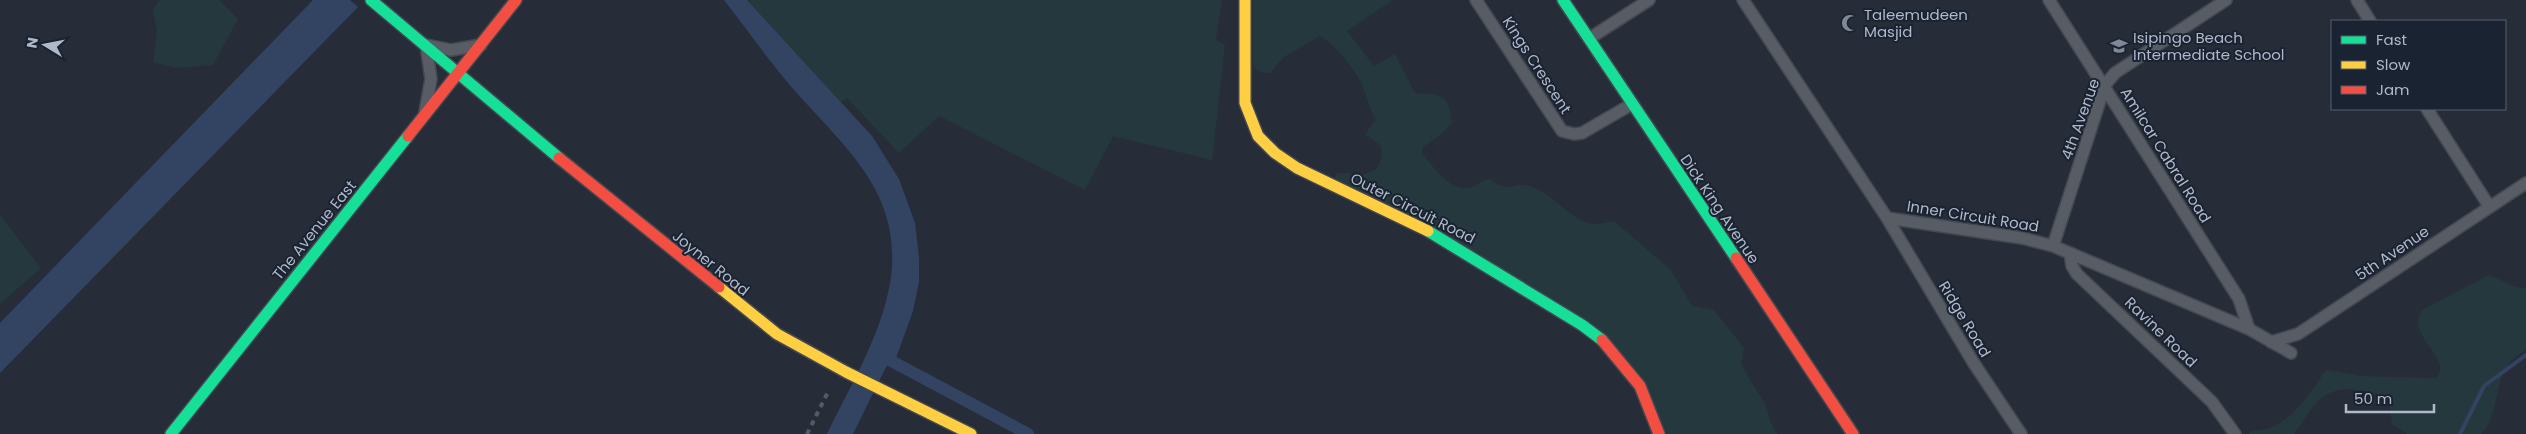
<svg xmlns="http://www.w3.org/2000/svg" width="2526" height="434" viewBox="0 0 2526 434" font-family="Poppins,sans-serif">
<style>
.green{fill:#24383e}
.water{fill:#324462}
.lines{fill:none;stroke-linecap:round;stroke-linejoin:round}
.stream{stroke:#324462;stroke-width:4}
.canal{stroke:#324462;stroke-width:12}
.street-casing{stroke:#444850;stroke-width:14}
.fast-casing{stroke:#444850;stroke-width:14}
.slow-casing{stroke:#444850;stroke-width:14}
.jam-casing{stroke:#444850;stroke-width:14}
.street{stroke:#585c65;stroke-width:11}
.fast{stroke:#16e098;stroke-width:11}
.slow{stroke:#ffcf43;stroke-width:11}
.jam{stroke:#f24e42;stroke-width:11}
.rail{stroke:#565b63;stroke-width:4;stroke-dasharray:5 5;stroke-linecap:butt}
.labels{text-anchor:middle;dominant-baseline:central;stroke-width:4;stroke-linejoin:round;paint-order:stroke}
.poi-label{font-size:15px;fill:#b0b9c9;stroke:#1a2332;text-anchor:start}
.street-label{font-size:15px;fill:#b0b9c9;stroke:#1a2332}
</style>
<rect width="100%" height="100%" fill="#272d38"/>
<path class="green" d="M160,0h59l19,19 -25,46 -36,3 -24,-6 4,-30 -4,-23z
M747,0h475l-6,40 9,5 -13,115 -99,-24 -28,54 -146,-74 -40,37 -52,-55 -6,4z
M1253,0h140l-46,31 27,35 21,-12 20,39c28,2 33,0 37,30l-12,12 -17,12 -1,6c11,13 26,37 46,35 9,-1 14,-9 22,-9 17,16 23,2 40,7 23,7 40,35 64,38 6,0 14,-2 20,-3l56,48 22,37 22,4 30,38 -3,16 25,42 5,17 6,11h-110l-49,-81 -285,-173 4,-7 28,1 12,-5 5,-13 -1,-10 -16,-12 11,-15c-9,-13 -9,-27 -17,-40 -8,-15 -25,-35 -39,-43l-36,21 -14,16c-7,0 -13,-1 -17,-8z
M0,215l41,53 -41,36z
M2489,275l27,12 10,1v61c-6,5 -14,10 -18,16 -15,20 -8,50 -27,69h-74l-15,-10 -3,-24c-9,-7 -18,-8 -29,-10 -39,-5 -46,16 -66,44h-45l2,-3c36,0 56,-33 74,-60l3,-1 33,6 76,2c16,-22 -33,-42 -15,-68z"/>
<path class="water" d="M313,0h37l8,7 -358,366v-50z
M724,0h23l125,136 27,43 16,44 4,35v24l-6,29 -17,47 -10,9 -33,67h-26c24,-50 56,-101 64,-157 11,-89 -51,-133 -102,-193 -23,-27 -43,-56 -65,-84z"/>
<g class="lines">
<path class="stream" d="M2460,434l24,-48 42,-31"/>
<path class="canal" d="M882,356l146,78"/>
<g class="street-casing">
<path id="street" d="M1476,0l86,131 12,3 8,-1 50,-29
M1743,0l144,218 86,144 48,72
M2049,0l190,299 10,30
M2357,0l13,21
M1590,38l59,-38
M2427,109l62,97
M425,112l6,-33 -5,-34 25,5 30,-5
M1887,218l135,20 31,8 196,83 42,24
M2053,246l52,-161 10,-12 111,-73
M2070,253l2,13 5,8 135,128 23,32
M2271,342l27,-8 228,-151"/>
</g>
<g class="fast-casing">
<path id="fast" d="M371,0l188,158
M1563,0l173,258
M1428,231l154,94 20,15
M171,434l237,-298"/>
</g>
<g class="slow-casing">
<path id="slow" d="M1245,0v103l13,33 17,17 22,15 131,63
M719,287l58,47 69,38 125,62"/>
</g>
<g class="jam-casing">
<path id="jam" d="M408,136l108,-136
M559,158l160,129
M1736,258l117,176
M1602,340l38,46 19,48"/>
</g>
<use href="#street" class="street"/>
<use href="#fast" class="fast"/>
<use href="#slow" class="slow"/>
<use href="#jam" class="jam"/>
<path class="rail" d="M807,434l22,-44"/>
</g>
<defs>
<g id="mosque-bare" transform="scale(1.35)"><path d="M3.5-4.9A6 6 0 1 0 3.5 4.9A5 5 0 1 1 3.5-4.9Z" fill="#808896" stroke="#1a2332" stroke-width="2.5" paint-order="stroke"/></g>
<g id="school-bare" transform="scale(1.35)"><path d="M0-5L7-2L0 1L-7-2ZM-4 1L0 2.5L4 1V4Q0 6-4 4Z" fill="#808896" stroke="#1a2332" stroke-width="2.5" paint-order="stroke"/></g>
</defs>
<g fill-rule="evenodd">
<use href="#mosque-bare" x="1850" y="23"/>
<use href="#school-bare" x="2119" y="46"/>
</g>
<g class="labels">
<g class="poi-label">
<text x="1864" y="14">Taleemudeen<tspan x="1864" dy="17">Masjid</tspan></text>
<text x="2133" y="37">Isipingo Beach<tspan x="2133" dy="17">Intermediate School</tspan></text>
</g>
<g class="street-label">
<text transform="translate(1537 65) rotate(57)">Kings Crescent</text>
<text transform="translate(2080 119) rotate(-70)">4th Avenue</text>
<text transform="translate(2166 155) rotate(58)">Amilcar Cabral Road</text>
<text transform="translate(1413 208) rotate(27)">Outer Circuit Road</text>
<text transform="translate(1720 209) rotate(56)">Dick King Avenue</text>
<text transform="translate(1973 216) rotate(9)">Inner Circuit Road</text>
<text transform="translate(314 230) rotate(-51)">The Avenue East</text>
<text transform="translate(2392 253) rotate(-34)">5th Avenue</text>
<text transform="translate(711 263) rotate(39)">Joyner Road</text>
<text transform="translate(1965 319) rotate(59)">Ridge Road</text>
<text transform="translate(2161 332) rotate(44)">Ravine Road</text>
</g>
</g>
<rect x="2331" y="20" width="175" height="90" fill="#1a2332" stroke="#565f6e"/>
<rect x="2341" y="36" width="25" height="8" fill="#16e098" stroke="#565f6e"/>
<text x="2376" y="45" font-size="15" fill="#b0b9c9">Fast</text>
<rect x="2341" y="61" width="25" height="8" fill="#ffcf43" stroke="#565f6e"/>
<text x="2376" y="70" font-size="15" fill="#b0b9c9">Slow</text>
<rect x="2341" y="86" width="25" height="8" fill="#f24e42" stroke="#565f6e"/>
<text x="2376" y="95" font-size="15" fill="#b0b9c9">Jam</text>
<g transform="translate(45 45) rotate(280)" stroke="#1a2332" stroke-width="4" paint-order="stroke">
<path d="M0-4L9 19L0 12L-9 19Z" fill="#b0b9c9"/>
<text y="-8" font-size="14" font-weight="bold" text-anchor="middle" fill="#b0b9c9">N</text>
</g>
<path d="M2346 404v8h88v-8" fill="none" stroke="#b0b9c9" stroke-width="2.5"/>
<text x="2354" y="404" font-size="15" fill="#b0b9c9" stroke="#1a2332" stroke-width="4" paint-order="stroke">50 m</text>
</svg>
